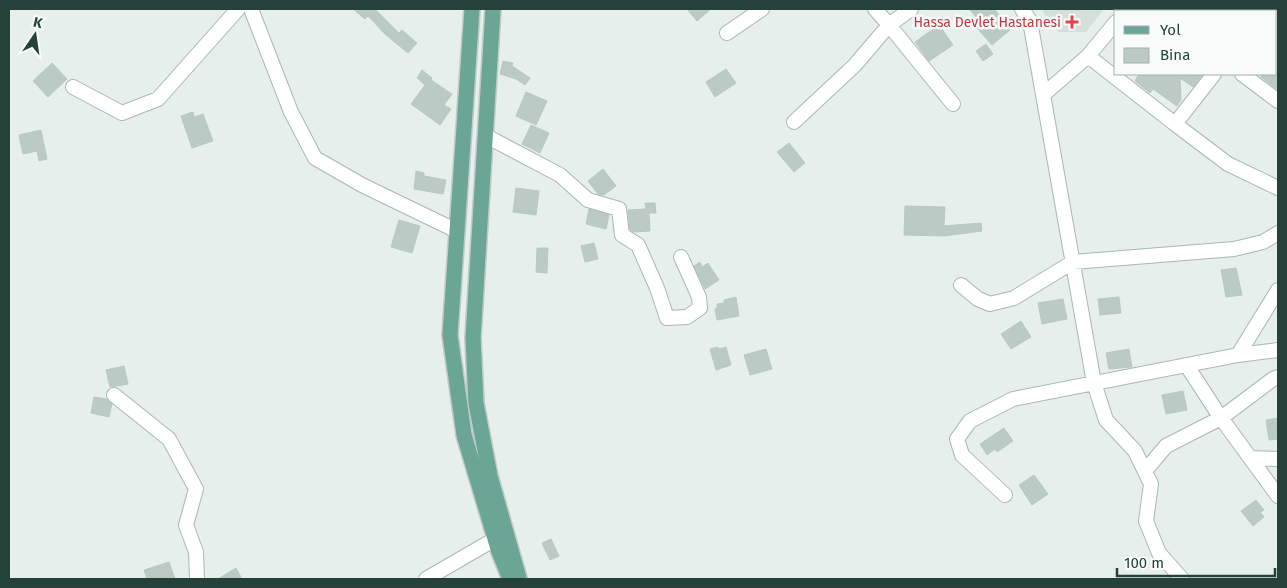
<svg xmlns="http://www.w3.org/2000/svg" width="1287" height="588" viewBox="0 0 1287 588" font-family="'Fira Sans',sans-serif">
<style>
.built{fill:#d4dfda}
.building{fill:#bbcac4;stroke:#b8c9c2}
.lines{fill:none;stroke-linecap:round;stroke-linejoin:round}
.minor-casing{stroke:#a8b8b2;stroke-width:16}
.major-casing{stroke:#c2cac8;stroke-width:18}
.minor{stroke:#fff;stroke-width:14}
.major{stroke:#6aa596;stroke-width:15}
.health-dot{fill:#e0444e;stroke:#f7fbf9;stroke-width:2}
.labels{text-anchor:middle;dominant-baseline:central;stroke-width:5;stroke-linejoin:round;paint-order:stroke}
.health-label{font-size:14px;fill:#be3a42;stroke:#f7fbf9;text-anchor:end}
</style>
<rect width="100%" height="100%" fill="#e6efeb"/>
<path class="built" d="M1043,9h61l-18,23h-28l-15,-20z"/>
<path class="building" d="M353,9h22l24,24 3,-3 15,13 -9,10 -22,-18 -18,-19 -3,3z
M687,9h24l-14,12z
M969,9h25l17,20 -19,16 -15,-17 5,-4z
M939,25l14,20 -24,16 -14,-19z
M986,44l7,10 -10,7 -7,-10z
M503,61l10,2 -1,3 18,12 -5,7 -9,-6 -16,-5z
M52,63l15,16 -19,18 -15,-16z
M726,69l10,14 -21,14 -9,-15z
M422,70l10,8 -1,2 21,14 -8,11 7,4 -11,16 -29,-21 14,-19 -8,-7z
M1139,74h64l-10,13 -13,-9 1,22 -4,6 -24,-17 -3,4 -15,-12z
M1261,74h17v16l-17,-13z
M526,92l21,9 -11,24 -20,-9z
M193,112l1,5 9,-3 10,27 -21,7 -11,-32z
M531,125l18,8 -9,20 -18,-9z
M41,130l6,29 -8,2 -2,-10 -14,3 -4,-19z
M789,143l16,20 -11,9 -17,-20z
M603,169l13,17 -12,9 -6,-1 -10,-13z
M416,171l8,2v3l22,4 -3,14 -29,-5z
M516,188l23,3 -3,24 -23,-3z
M645,203h10l1,10h-7l1,18 -17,1 -3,-2 -2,-20 18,-1z
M905,206l40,1 -1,19 37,-3 1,8 -38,5 -40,-1z
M589,209l20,6 -3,14 -20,-5z
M399,220l21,6 -8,27 -21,-6z
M594,243l4,16 -13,3 -4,-16z
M537,248h11l-1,25 -11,-1z
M700,262l2,5 6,-4 11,17 -14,9 -11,-23z
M1236,268l6,27 -16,2 -5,-27z
M736,297l3,19 -22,4 -2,-11 2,-1v-4l7,-1v-3z
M1119,297l2,16 -21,2 -2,-16z
M1063,299l4,20 -25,5 -4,-21z
M1021,321l10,16 -20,12 -10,-15z
M718,347l1,2 7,-2 5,18 -15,5 -6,-21z
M766,349l6,20 -22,6 -6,-20z
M1129,349l3,18 -23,2 -3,-16z
M124,366l4,18 -18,3 -4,-17z
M1183,391l4,19 -21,4 -4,-19z
M94,397l12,2 6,5 -3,13 -18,-4z
M1278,418v21l-9,1 -3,-20z
M1004,428l9,13 -16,11 -2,-3 -8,6 -7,-11z
M1034,475l14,19 -16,11 -13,-20z
M1256,500l8,10 -4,2 4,5 -11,9 -12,-15z
M551,539l8,17 -9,4 -8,-17z
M169,562l6,17h-28l-3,-9z
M236,568l6,11h-24z"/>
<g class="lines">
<g class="minor-casing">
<path id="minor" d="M251,9l40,103 24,46 47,27 95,46
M875,9l14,16 22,-16
M1022,9l8,12 64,362 12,37 29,31 16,33 -5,37 13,32 23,26
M1124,11l3,-2
M1264,11l2,-2
M727,33l35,-24
M1088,56l87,68 39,-50
M1242,74l36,27
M73,87l49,26 36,-14 80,-90
M1044,94l44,-38 28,-34
M794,122l61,-57 34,-40 64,79
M1175,124l53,40 50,24
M486,136l74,39 28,25 31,9 3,26 16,10 19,43 10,30 20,-1 13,-9 -1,-11 -18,-40
M961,285l17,14 12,5 24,-6 59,-36 161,-13 29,-7 15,-9
M1238,355l40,-65
M1187,366l34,52 57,78
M114,395l55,44 27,50 -10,36 10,27 1,27
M1250,458l28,1
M1145,471l21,-25 55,-28 52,-39 5,-2
M1005,495l-43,-40 -5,-16 13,-18 43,-22 225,-44 40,-5
M426,579l69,-40"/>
</g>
<g class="major-casing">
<path id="major" d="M472,9l-22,326 14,100 35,117 11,27
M493,9l-20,329 3,65 14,73 29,102"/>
</g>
<use href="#minor" class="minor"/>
<use href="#major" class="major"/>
</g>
<path class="health-dot" d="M1069.5 14.5h5v5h5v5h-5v5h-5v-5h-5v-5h5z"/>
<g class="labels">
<g class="health-label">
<text x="1061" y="22">Hassa Devlet Hastanesi</text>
</g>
</g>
<rect width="1287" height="588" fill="none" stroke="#24423a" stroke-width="20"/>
<rect x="1114" y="10" width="162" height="65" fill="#f7fbf9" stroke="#a3b1ad"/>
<rect x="1124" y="26" width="25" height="8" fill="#6aa596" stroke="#a3b1ad"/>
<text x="1160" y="35" font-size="15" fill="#24423a">Yol</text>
<rect x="1124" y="48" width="25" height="15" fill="#bbcac4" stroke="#a3b1ad"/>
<text x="1160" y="60" font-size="15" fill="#24423a">Bina</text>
<g transform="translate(35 35) rotate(13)" stroke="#f7fbf9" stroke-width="4" paint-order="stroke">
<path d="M0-4L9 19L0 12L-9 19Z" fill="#24423a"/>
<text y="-8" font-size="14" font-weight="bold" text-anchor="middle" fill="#24423a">K</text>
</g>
<path d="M1117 568v8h158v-8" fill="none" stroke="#24423a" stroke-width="2.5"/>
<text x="1124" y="568" font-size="15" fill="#24423a" stroke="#f7fbf9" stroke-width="4" paint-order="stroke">100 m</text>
</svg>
